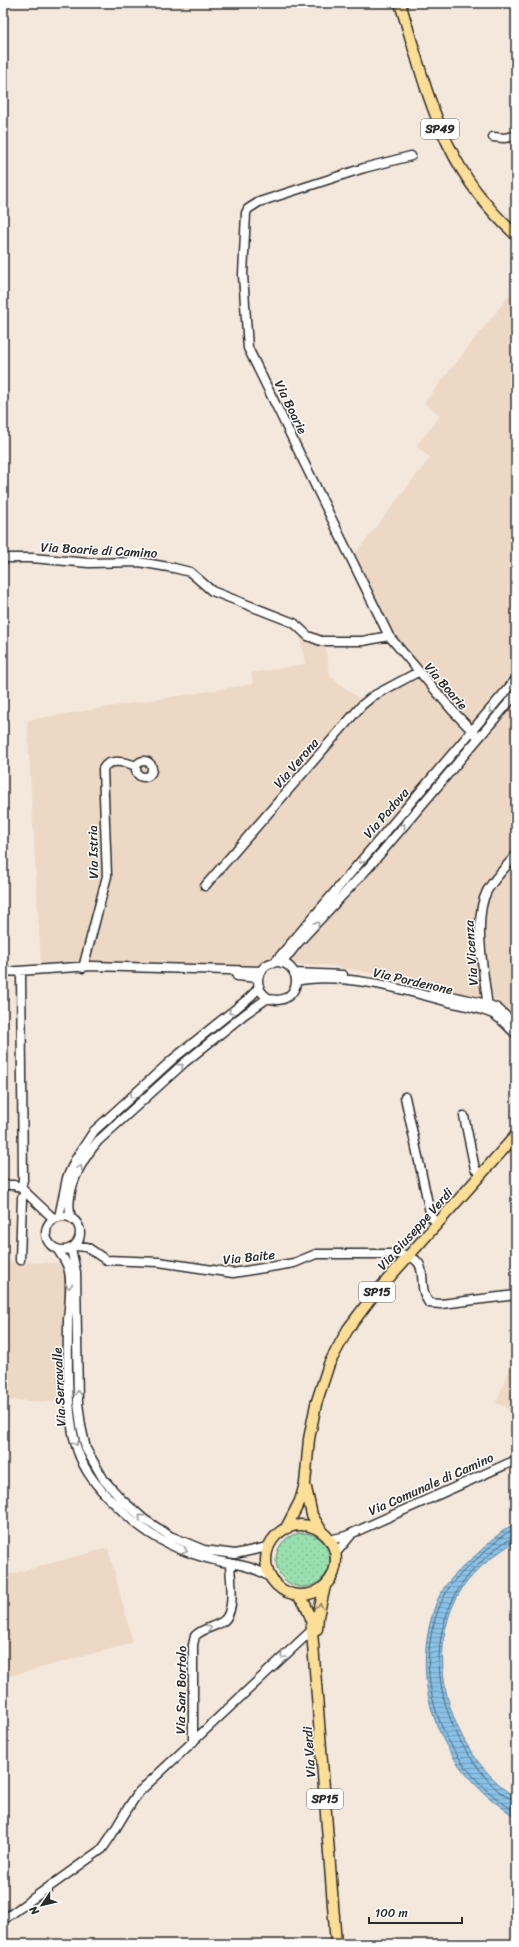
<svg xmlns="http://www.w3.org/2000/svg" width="519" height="1947" viewBox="0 0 519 1947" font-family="Sriracha,sans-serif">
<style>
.built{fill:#edd8c5}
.grass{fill:url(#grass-dots);stroke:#62866c}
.water{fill:url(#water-rules);stroke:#63869c}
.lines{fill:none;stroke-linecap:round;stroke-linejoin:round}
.shore{stroke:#516777;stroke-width:1}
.minor-casing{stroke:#2b2b2b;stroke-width:11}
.major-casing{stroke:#2b2b2b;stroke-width:13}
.minor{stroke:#fff;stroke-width:8}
.major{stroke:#fcde96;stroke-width:10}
.oneway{stroke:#a0a0a0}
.oneway2{stroke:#948460}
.labels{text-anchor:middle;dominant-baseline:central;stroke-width:3;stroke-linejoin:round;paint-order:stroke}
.shield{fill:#fff;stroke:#6b6b6b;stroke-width:1}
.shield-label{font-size:12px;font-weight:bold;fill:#2b2b2b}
.street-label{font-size:13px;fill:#2b2b2b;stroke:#fff}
</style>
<defs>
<pattern id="grass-dots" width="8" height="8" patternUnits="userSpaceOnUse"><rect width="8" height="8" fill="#98e0ae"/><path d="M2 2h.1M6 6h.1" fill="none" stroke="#83c096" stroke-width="1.8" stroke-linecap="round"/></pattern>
<pattern id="water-rules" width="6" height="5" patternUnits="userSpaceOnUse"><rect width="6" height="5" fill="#89c2e8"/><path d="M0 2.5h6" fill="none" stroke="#709ebc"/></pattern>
</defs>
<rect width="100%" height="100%" fill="#f4e8dd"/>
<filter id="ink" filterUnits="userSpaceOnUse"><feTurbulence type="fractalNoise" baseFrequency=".025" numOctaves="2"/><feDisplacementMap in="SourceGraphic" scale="8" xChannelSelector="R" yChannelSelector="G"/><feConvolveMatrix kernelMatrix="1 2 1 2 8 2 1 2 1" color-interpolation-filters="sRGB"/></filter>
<g filter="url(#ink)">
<path class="built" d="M516,287v384l-6,9 6,6v334l-18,-17 -86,-22 -83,-16 -288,-1 -14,-244 226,-36 -2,-11 54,-9 -5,-27 25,7 5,32 39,30 6,-7 52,-24 -36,-41 -37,-79 76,-97 -14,-12 24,-30 -16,-13z
M3,1262l59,1 2,4 3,129 -6,6 -58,-2z
M516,1358v63l-11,-15 -9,-3 17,-43z
M108,1548l25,95 -130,35v-102z"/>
<path class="grass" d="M276 1560a27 27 0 1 1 54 0a27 27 0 1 1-54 0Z"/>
<path class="water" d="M516,1523v18c-24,15 -50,35 -62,62 -30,67 2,155 62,194v20c-60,-37 -96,-98 -90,-169 2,-20 7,-43 18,-60 9,-13 21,-23 32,-33 12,-11 25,-25 40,-32z"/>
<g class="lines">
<path class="shore" d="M516,1527c-13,7 -25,19 -36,29 -11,11 -25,21 -33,35 -44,80 -5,176 69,221
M516,1538c-12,1 -26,16 -35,24 -60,57 -51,145 -2,207 8,11 23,29 37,31"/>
<g class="minor-casing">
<path id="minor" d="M493,137l11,1 12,-2
M411,156l-47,12 -105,34 -11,7 -2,4 -3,62 5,73 141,288 63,74 26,27
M3,558h29l57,5 50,-1 35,6 16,4 22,19 82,32 14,13 13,5h42l26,-5
M136 769a8 8 0 1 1 16 0a8 8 0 1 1-16 0Z
M205,886l157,-181 11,-9 45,-24
M258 981a19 19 0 1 1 38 0a19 19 0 1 1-38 0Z
M274,963l242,-284
M282,963l15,-19 72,-77 147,-173
M83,968l24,-92 -4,-107c5,-11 24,-7 33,-3
M3,972l89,-6 170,5
M294,973l49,2
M237,976l21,2
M296,981c43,-10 110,9 153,21 14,3 31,6 44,12 9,5 16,14 23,20
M433,992l54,12 10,4 19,17
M488,1009c-3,-33 -16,-89 -1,-118 8,-14 19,-24 29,-36
M405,1097l26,120 6,6
M464,1116l11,53 6,5
M3,1185h11l7,3 33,31
M21,1188l2,-8 -2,-208
M46 1233a17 17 0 1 1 34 0a17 17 0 1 1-34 0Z
M59,1217l8,-39 8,-18 19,-29 79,-72 76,-61 7,-7 3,-5
M71,1218c-7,-27 10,-57 27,-77l86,-78 61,-49 23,-16
M75,1246l12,1 19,13 53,2 74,11 61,-10 22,-9h83c36,5 15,29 30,49l12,1 75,-9
M71,1248l5,24 2,131 3,23 5,23 18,31 18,20 23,20 25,16 34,14 31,4 33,-7
M58,1250c3,5 7,10 9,15 6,13 2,40 1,55 0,38 -3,102 12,137 10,25 30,43 50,61 24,22 57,36 88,43 21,4 37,5 54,18
M20,1260l2,-62 3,-6
M330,1540l16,-4 170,-76
M336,1553l15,-18
M193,1742v-97l2,-9c8,-8 17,-8 27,-14 15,-9 8,-44 8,-59
M3,1920l99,-71c14,-18 23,-39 37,-57l173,-162"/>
</g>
<g class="major-casing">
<path id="major" d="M400,3c28,90 42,166 116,232
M306,1488l6,27 9,15
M266 1560a35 35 0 1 1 70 0a35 35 0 1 1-70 0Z
M286,1528l14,-27 5,-17 4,-45 7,-35 13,-40 19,-35 24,-32 144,-162
M297,1595l8,9 6,14 25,326
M317,1629l1,-13 7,-30"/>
</g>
<use href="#minor" class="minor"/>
<use href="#major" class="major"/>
</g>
<defs><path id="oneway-chevron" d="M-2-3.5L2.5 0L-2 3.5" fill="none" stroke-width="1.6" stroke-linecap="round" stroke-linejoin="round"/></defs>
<g class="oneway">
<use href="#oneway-chevron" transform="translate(492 710) rotate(130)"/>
<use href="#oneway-chevron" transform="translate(403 826) rotate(-50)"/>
<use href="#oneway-chevron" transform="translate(361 861) rotate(131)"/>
<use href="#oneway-chevron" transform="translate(317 924) rotate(-46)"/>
<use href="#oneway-chevron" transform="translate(231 1012) rotate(141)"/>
<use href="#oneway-chevron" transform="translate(181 1066) rotate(-42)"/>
<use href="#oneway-chevron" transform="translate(132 1096) rotate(138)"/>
<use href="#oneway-chevron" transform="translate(80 1168) rotate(-61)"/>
<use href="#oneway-chevron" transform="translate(69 1286) rotate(91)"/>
<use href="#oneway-chevron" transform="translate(78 1393) rotate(-92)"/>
<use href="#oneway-chevron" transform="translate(76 1443) rotate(75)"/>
<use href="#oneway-chevron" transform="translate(141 1517) rotate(-140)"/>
<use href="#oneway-chevron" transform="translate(185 1551) rotate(20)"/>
<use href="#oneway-chevron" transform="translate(209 1628) rotate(-20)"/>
<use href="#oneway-chevron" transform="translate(283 1656) rotate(135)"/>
</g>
<use class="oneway2" href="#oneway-chevron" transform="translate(320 1606) rotate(-78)"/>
</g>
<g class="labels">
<g class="shield">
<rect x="421" y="119" width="38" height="20" rx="3"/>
<rect x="359" y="1282" width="36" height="20" rx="3"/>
<rect x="307" y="1789" width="36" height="20" rx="3"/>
</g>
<g class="shield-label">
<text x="440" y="129">SP49</text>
<text x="377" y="1292">SP15</text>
<text x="325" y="1799">SP15</text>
</g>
<g class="street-label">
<text transform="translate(291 407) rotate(64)">Via Boarie</text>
<text transform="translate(99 550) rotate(3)">Via Boarie di Camino</text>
<text transform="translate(446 686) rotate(49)">Via Boarie</text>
<text transform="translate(296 763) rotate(-49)">Via Verona</text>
<text transform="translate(386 813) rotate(-49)">Via Padova</text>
<text transform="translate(93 852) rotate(-91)">Via Istria</text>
<text transform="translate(471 953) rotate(-94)">Via Vicenza</text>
<text transform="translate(413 981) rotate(13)">Via Pordenone</text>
<text transform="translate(415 1229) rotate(-48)">Via Giuseppe Verdi</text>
<text transform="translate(249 1257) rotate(-6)">Via Baite</text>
<text transform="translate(59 1387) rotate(-93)">Via Serravalle</text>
<text transform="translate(431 1484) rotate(-24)">Via Comunale di Camino</text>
<text transform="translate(181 1690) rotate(-89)">Via San Bortolo</text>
<text transform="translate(309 1752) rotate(-94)">Via Verdi</text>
</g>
</g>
<rect width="519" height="1947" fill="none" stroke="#fff" stroke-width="16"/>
<rect x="8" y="8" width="503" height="1931" fill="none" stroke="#2b2b2b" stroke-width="1.5" filter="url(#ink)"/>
<g transform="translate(42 1905) rotate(235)" stroke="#ffffff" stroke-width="3" paint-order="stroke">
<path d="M0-3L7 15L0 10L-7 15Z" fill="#2b2b2b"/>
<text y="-6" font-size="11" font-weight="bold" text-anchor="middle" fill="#2b2b2b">N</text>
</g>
<path d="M369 1917v6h93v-6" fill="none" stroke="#2b2b2b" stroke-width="2"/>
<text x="375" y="1917" font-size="12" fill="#2b2b2b" stroke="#ffffff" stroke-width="3" paint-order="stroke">100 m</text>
</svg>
